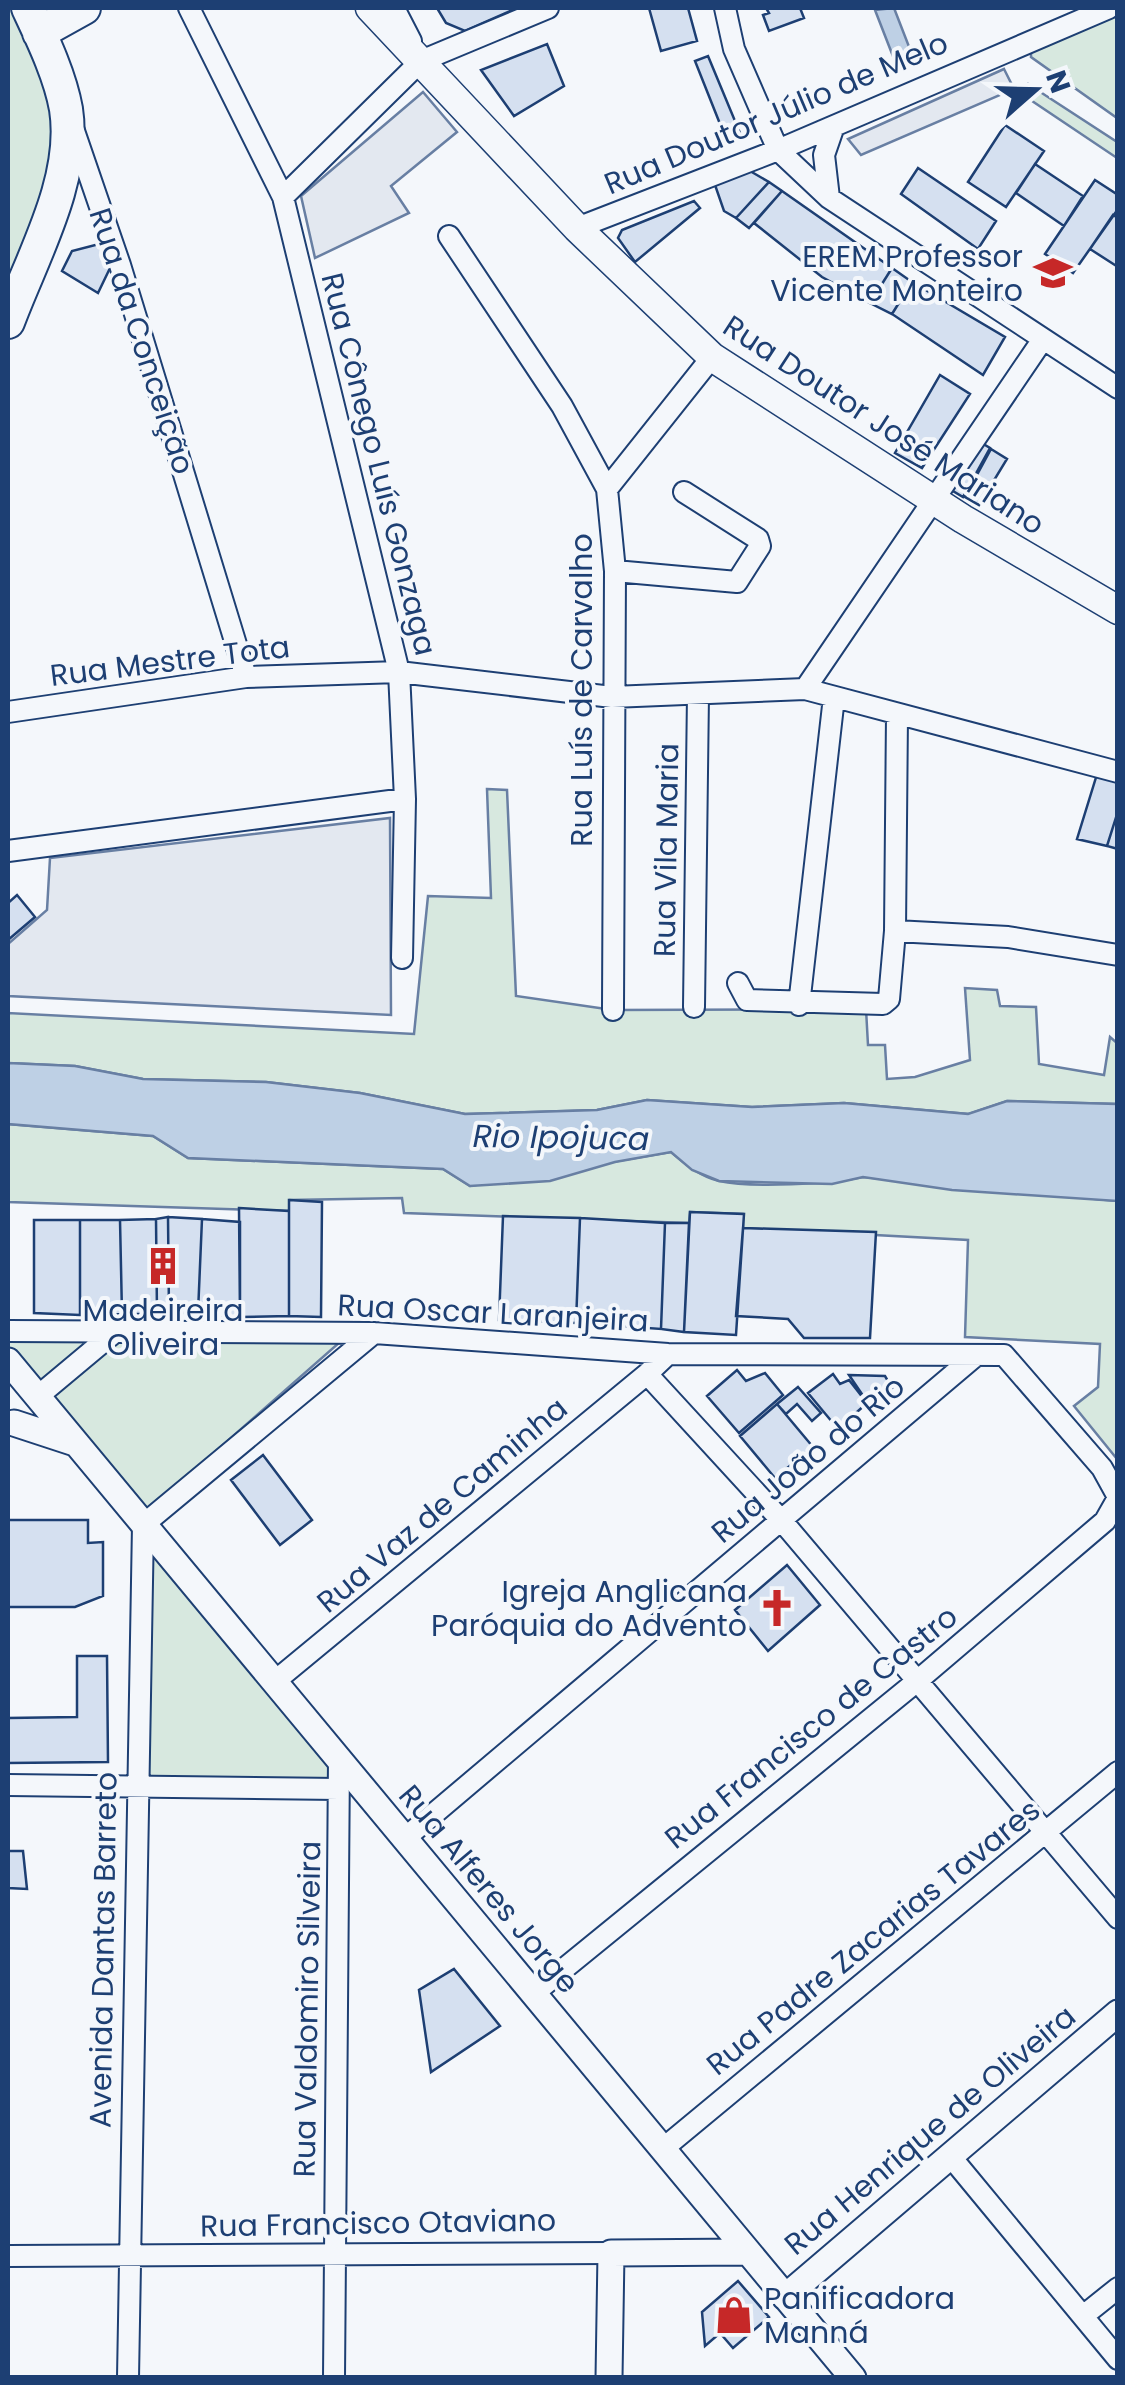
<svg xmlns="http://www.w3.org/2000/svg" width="1125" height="2385" viewBox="0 0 1125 2385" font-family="Poppins,sans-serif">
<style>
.green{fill:#d7e8df;stroke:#687fa3;stroke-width:2.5}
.parking{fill:#e3e8f0;stroke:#687fa3;stroke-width:2.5}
.water{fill:#bed0e5;stroke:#687fa3;stroke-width:2.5}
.building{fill:#d5e0f0;stroke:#1d3f73;stroke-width:2.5}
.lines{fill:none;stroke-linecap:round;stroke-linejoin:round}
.minor-casing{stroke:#1d3f73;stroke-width:24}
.tertiary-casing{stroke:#1d3f73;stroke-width:29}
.secondary-casing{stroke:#1d3f73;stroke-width:31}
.primary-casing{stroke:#1d3f73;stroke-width:36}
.minor{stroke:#f4f7fb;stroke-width:20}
.tertiary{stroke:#f4f7fb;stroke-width:25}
.secondary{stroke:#f4f7fb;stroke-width:28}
.primary{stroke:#f4f7fb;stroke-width:32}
.labels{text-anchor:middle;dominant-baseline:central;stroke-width:8;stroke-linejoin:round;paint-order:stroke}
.street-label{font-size:30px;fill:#1d3f73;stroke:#f4f7fb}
.poi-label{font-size:30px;fill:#1d3f73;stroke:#f4f7fb;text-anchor:end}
.water-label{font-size:32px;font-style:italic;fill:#1d3f73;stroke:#f4f7fb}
</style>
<rect width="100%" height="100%" fill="#f4f7fb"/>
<path class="green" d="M8,8h8l41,99 -2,48 -47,141z
M1117,10v108l-86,-61v-9z
M1028,84l89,58v16l-103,-69z
M487,789l20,1 9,206 97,14 253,-1 2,36h17l2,34 28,-2 55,-17 -5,-72 32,2 3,16 36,1 3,57 65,11 6,-38 7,6v61l-110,-3 -38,13 -125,-11 -92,4 -105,-7 -50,10 -132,4 -105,-21 -94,-11 -123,-3 -68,-13 -67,-3v-50l406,21 14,-138 63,2z
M8,1124l145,12 35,22 255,11 27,17 201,-34c14,12 30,25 48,29 32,7 112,3 144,-4l254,24v258l-43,-53 24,-19 2,-43 -135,-7 3,-97 -225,-12v-14l-53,-2 -1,11 -285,-10 -2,-15 -112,2 -1,11 -281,-9z
M8,1333h103l-74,60 -29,-35z
M117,1334l231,1 -206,181 -100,-119z
M156,1553l174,208 1,20 -188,-3 7,-221z"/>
<path class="parking" d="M1004,69l10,20 -153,66 -13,-16z
M423,92l34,40 -66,54 18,27 -94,45 -14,-62z
M390,818l1,197 -383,-19v-52l39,-34 3,-52z"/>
<path class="water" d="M894,8l19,49 -17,7 -21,-54z
M8,1063l67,3 68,13 123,3 94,11 105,21 132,-4 50,-10 105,7 92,-4 124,11 39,-13 110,3v97l-165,-11 -89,-13 -31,7 -113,-3 -27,-11 -21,-18 -56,10 -65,19 -80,5 -27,-17 -255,-11 -35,-22 -145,-12z"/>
<path class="building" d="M437,8h80l-52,23 -19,-8z
M649,8h39l9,33 -36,10z
M766,8h34l4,10 -35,13 -6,-16 6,-2z
M547,44l17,42 -50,30 -33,-46z
M708,56l32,77 -14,6 -31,-78z
M1005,125l39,26 -38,56 -38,-25z
M1035,164l48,32 -19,30 -48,-33z
M918,168l78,53 -18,28 -77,-55z
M750,171l19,11 -33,36 -12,-7 -9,-26z
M1095,180l23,15v14l-45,64 -28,-19z
M769,182l13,9 -33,37 -13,-10z
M782,191l110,77 -22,35 -48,-26 -68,-54z
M694,201l6,7 -65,54 -17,-24 4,-8z
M1113,215l5,3v49l-28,-18z
M103,243l8,23 -13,27 -36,-22 10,-20z
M892,268l20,14 -20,32 -22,-11z
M912,282l93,55 -22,38 -91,-61z
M940,375l30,19 -48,74 -27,-15z
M975,439l15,9 -27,49 -20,-12z
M991,449l16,10 -28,46 -14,-8z
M1098,771l20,5v35l-11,35 -30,-7z
M1118,811v38l-11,-3z
M17,895l18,22 -27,23v-37z
M289,1200l33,2 -1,115 -32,-1z
M239,1208l50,3v105l-49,1z
M690,1212l54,2 -8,121 -52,-3z
M503,1216l77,2 -4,105 -77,-3z
M168,1217l1,96 -12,1 -1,-95z
M168,1217l34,2 -4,94h-29z
M580,1218l85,5 -4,106 -85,-6z
M156,1219l1,95h-35l-2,-94z
M202,1219l38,3v95l-42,-4z
M34,1220h46v95l-46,-2z
M80,1220h40l2,94 -42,1z
M665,1223h24l-5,109 -23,-3z
M743,1228l133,4 -6,106h-66l-16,-19 -52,-3z
M737,1370l9,11 19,-8 18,22 -44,38 -32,-37z
M833,1374l7,10 9,-4 18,23 -29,26 -30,-36z
M849,1375l36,1 7,12 -22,18z
M798,1387l23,26 -9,8 -15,-17 -11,10 -9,-10z
M777,1404l36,43 -38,31 -35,-42z
M263,1455l49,65 -32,25 -49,-65z
M8,1520h80v23l15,-1v54l-28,11h-67z
M787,1565l33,40 -52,46 -33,-41z
M77,1656h30l1,106 -100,1v-45l69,-1z
M8,1851h15l4,38 -19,-1z
M454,1969l46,57 -69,46 -12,-82z
M738,2281l31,36 -36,31 -13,-15 -15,13 -3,-34z"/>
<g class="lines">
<g class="minor-casing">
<path id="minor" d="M189,8l94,189 116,475 6,127 -3,159
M394,8l17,33
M725,8l9,41 44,101 51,48 289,190
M74,131l46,134 126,412
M283,197l138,-136 127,-53
M829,198l-5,-43 10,-29
M577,228l201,-78 331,-142
M449,236l113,170 45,83 8,82 -2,439
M607,489l105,-132
M615,571l122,11 23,-36 -2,-7 -74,-47
M805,689l236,-347
M8,712l238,-35 153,-5 213,25 193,-8 313,83
M8,851l397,-52
M895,931l113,6 110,18
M738,983l9,17 136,4 6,-5 6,-68 2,-216
M799,1005l35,-308
M694,1007l4,-313
M8,1331l366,2 294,21 336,1 98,113 16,29
M668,1354l-21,20 135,147 336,397
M37,1397l79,-66
M274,1682l373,-308
M8,1785l331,4
M404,1839l570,-482
M533,1994l383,-312 189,-161 13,-23
M665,2147l453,-375
M951,2157l167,202
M8,2256l603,-3
M1083,2316l35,-28
M128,2378l15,-853 231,-192
M334,2378l5,-618"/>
</g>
<g class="tertiary-casing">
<path id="tertiary" d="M8,1361l845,1017
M14,1423l61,20
M785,2297l333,-284
M609,2378l2,-125 137,-1"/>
</g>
<g class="secondary-casing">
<path id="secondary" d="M370,8l207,220 135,129 251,162 155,91"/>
</g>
<g class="primary-casing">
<path id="primary" d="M39,33l45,-25
M8,322c24,-65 69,-142 58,-213 -6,-34 -24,-71 -38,-101"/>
</g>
<use href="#minor" class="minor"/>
<use href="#tertiary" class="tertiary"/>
<use href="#secondary" class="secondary"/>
<use href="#primary" class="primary"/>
</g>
<defs>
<g id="school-bare" transform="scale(3)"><path d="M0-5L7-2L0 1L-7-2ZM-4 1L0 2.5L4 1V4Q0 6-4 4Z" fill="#c62828" stroke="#f4f7fb" stroke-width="2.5" paint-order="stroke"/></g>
<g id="building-bare" transform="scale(3)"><path d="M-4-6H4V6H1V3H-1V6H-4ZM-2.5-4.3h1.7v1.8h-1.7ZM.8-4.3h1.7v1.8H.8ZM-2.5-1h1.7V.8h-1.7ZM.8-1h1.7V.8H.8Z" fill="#c62828" stroke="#f4f7fb" stroke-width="2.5" paint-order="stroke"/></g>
<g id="church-bare" transform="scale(3)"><path d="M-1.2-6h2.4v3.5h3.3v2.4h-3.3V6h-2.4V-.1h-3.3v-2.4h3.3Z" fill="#c62828" stroke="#f4f7fb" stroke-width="2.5" paint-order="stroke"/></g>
<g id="shop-bare" transform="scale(3)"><path d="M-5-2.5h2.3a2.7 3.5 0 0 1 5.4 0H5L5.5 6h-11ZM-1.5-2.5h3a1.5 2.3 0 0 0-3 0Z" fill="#c62828" stroke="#f4f7fb" stroke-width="2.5" paint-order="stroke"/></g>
</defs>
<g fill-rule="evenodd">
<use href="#school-bare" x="1053" y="273"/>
<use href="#building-bare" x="163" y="1266"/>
<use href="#church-bare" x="777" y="1608"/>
<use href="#shop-bare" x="734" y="2315"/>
</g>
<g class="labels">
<g class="street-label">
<text transform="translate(776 113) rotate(-23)">Rua Doutor Júlio de Melo</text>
<text transform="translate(142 341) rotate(72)">Rua da Conceição</text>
<text transform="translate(884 425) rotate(33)">Rua Doutor José Mariano</text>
<text transform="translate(379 464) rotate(76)">Rua Cônego Luís Gonzaga</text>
<text transform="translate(170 661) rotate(-7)">Rua Mestre Tota</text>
<text transform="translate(581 690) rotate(-90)">Rua Luís de Carvalho</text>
<text transform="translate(666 850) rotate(-89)">Rua Vila Maria</text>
<text transform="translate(493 1313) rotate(3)">Rua Oscar Laranjeira</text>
<text transform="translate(808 1459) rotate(-40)">Rua João do Rio</text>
<text transform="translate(442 1505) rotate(-40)">Rua Vaz de Caminha</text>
<text transform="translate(811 1727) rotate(-39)">Rua Francisco de Castro</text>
<text transform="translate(489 1889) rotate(50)">Rua Alferes Jorge</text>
<text transform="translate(873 1937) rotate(-39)">Rua Padre Zacarias Tavares</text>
<text transform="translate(103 1950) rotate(-89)">Avenida Dantas Barreto</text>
<text transform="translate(307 2009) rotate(-89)">Rua Valdomiro Silveira</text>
<text transform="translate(930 2130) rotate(-40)">Rua Henrique de Oliveira</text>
<text transform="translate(378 2223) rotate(-1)">Rua Francisco Otaviano</text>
</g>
<g class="poi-label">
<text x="1023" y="256">EREM Professor<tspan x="1023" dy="34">Vicente Monteiro</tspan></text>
<text x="163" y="1310" text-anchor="middle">Madeireira<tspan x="163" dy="34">Oliveira</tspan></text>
<text x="747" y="1591">Igreja Anglicana<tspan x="747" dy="34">Paróquia do Advento</tspan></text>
<text x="764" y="2298" text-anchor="start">Panificadora<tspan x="764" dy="34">Manná</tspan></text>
</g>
<g class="water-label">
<text transform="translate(561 1137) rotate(1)">Rio Ipojuca</text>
</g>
</g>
<rect width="1125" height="2385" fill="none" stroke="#1d3f73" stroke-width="20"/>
<g transform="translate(1035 90) rotate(70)" stroke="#f4f7fb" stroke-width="8" paint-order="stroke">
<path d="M0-8L18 38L0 25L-18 38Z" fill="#1d3f73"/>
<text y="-15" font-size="28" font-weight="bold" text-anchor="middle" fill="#1d3f73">N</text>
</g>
</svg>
